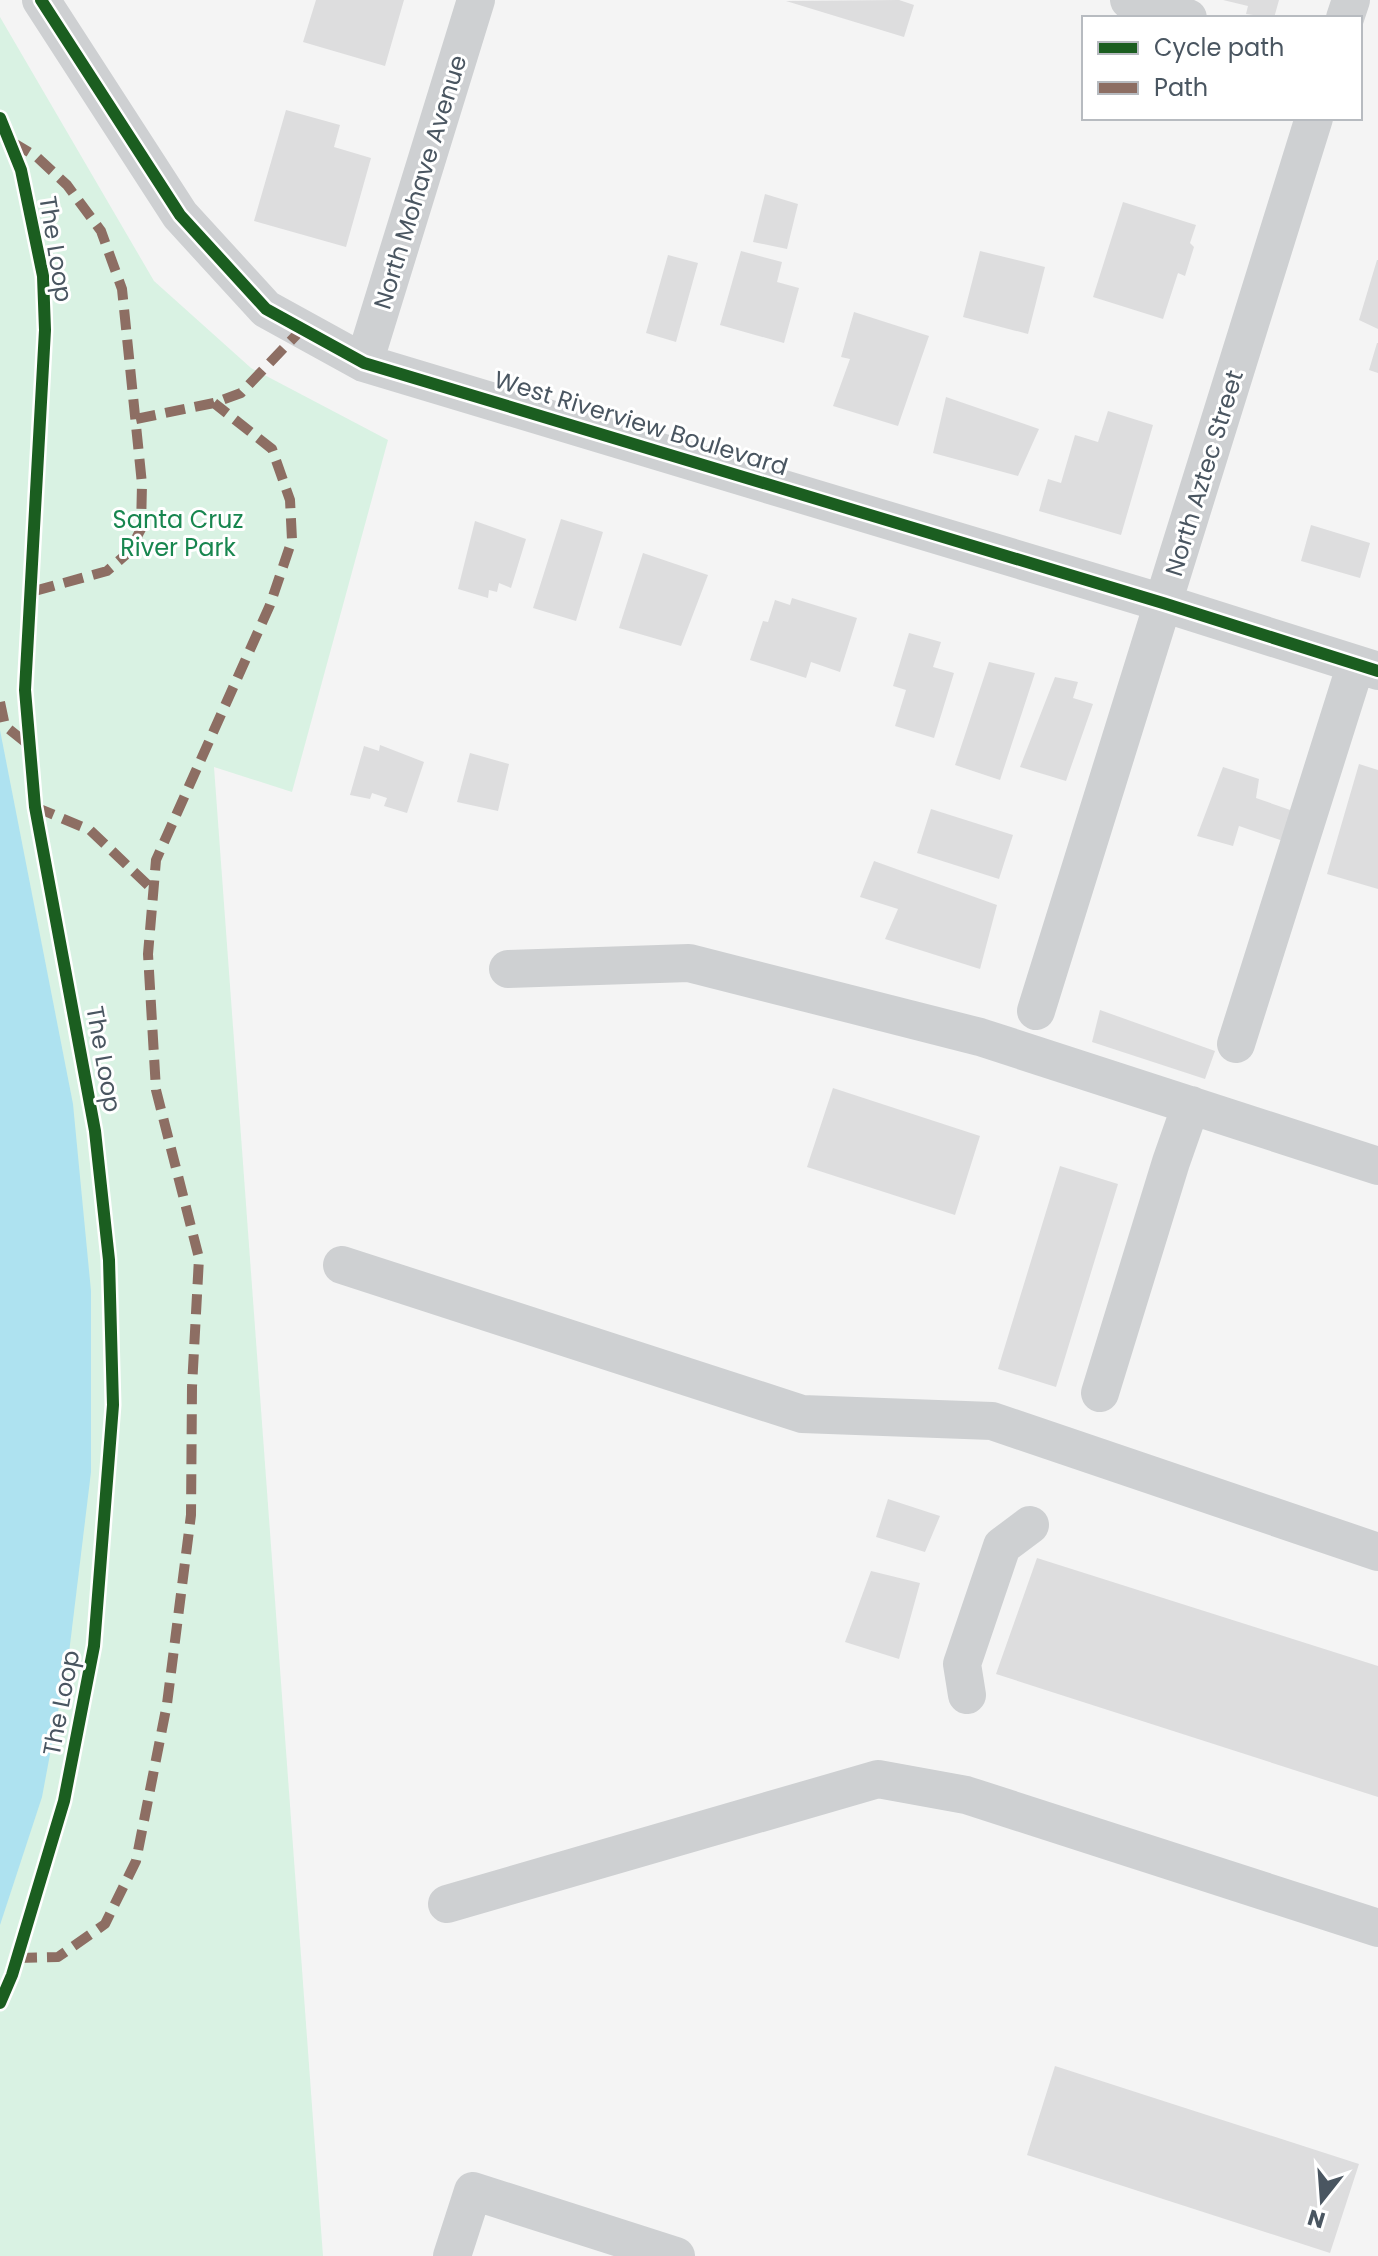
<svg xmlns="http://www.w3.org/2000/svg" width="1378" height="2256" viewBox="0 0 1378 2256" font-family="Poppins,sans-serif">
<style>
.green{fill:#d9f2e3}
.water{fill:#aee2f0}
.building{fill:#ddddde}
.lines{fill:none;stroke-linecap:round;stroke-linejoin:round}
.minor{stroke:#ced0d2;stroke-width:38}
.quiet{stroke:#8d6e63;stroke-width:10;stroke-dasharray:20 10;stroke-linecap:butt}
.cycleway-casing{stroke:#fff;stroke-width:17}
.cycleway{stroke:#1b5e20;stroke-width:12}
.labels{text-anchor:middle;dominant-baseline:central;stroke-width:6;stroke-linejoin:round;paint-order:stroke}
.street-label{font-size:24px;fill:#4a5661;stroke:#fff}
.park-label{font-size:24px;fill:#17864f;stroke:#fff}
</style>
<rect width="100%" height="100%" fill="#f4f4f4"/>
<path class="green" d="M0,17l154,264 97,87 137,72 -96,352 -78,-25 109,1489h-323z"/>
<path class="water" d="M0,730l73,374 18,187v181l-22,181 -27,144 -42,128z"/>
<path class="building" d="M316,0h88l-19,66 -82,-24z
M899,0l15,5 -10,32 -118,-36z
M1223,0h56l-5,18 -28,-4 2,-8z
M286,110l54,15 -6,22 37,11 -25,89 -92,-26z
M765,194l33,10 -11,45 -34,-7z
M1123,202l73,23 -6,18 4,4 -9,29 -7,-3 -15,46 -70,-22z
M741,251l41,11 -5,20 22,6 -15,55 -64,-18z
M980,251l65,16 -17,67 -65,-17z
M668,255l30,8 -22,79 -30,-9z
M1377,260h1v69l-19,-9z
M854,312l75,24 -31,90 -65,-20 17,-47 -9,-2z
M1377,343h1v30l-9,-3z
M946,397l93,32 -21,47 -85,-23z
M1108,411l45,14 -32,110 -82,-24 9,-32 13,4 14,-48 23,7z
M561,519l42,13 -27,89 -43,-13z
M475,521l51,18 -15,49 -12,-5 -2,9 -8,-2 -1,8 -30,-9z
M1311,525l59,18 -10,35 -59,-17z
M643,553l65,22 -27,71 -62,-18z
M792,598l65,20 -17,54 -29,-10 -5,16 -56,-18 13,-39 5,1 7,-22 15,5z
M909,633l32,9 -8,25 21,6 -20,65 -39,-12 11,-36 -13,-4z
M989,662l46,11 -35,107 -45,-15z
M1055,677l23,5 -5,16 20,6 -27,77 -46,-14z
M380,745l44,17 -17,51 -23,-7 3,-8 -15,-5 -2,6 -20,-4 14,-49 15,5z
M470,753l39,11 -11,47 -41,-9z
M1359,764l19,6v119l-51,-15z
M1223,767l36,12 -3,19 40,14 -10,30 -47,-16 -6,20 -36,-10z
M931,809l82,26 -14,44 -82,-26z
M874,861l123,44 -17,64 -95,-30 13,-30 -38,-12z
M1100,1010l115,41 -10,28 -113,-37z
M833,1088l147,48 -25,79 -148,-48z
M1060,1166l58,18 -62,203 -58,-18z
M888,1499l52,17 -15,36 -49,-15z
M1037,1558l341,108v131l-382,-123z
M871,1571l49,12 -21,76 -54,-17z
M1055,2066l304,98 -29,89 -303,-98z"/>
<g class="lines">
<path class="minor" d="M41,0l139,215 86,94 98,54 799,240 215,68
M1129,0l59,18
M1345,18l6,-18
M364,363l112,-363
M508,969l181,-6 291,74 398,129
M1036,1011l278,-893
M1236,1044l120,-380
M342,1265l460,149 190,7 386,131
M1100,1393l71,-231 20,-57
M967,1695l-5,-31 40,-118 28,-21
M447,1904l431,-125 88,16 412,133
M452,2256l21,-65 203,65"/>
<path class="quiet" d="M12,142l25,15 30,28 34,46 21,58 20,195 -1,45 -12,23 -22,19 -76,21
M136,419l78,-16 27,-10 61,-64
M0,702l5,24 25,20
M35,807l55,23 63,60
M17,1958l41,-1 47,-33 31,-63 31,-157 24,-189 1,-128 7,-129 -43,-168 -8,-136 8,-94 114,-255 22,-65 -2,-40 -18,-51 -58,-46"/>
<g class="cycleway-casing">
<path id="cycleway" d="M41,0l139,215 86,94 98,54 799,240 215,68
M0,118l21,52 22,106 2,54 -20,360 10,117 60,324 14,129 4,145 -19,241 -30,155 -52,174 -12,28"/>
</g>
<use href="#cycleway" class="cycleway"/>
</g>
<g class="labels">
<g class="street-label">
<text transform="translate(420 182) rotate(-73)">North Mohave Avenue</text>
<text transform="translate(56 249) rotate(81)">The Loop</text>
<text transform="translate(641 423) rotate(17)">West Riverview Boulevard</text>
<text transform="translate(1204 473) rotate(-73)">North Aztec Street</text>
<text transform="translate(104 1059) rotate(80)">The Loop</text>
<text transform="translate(61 1703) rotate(-79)">The Loop</text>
</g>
<g class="park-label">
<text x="178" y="519">Santa Cruz<tspan x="178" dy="28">River Park</tspan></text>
</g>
</g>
<rect x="1082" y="16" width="280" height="104" fill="#ffffff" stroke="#b7bbc0" stroke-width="2"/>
<rect x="1098" y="42" width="40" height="12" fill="#1b5e20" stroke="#b7bbc0" stroke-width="2"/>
<text x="1154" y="56" font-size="24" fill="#4a5661">Cycle path</text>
<rect x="1098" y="82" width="40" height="12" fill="#8d6e63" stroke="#b7bbc0" stroke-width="2"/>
<text x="1154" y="96" font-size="24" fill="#4a5661">Path</text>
<g transform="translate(1322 2200) rotate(197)" stroke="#ffffff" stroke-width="6" paint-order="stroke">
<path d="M0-6L14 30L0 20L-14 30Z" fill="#4a5661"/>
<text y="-12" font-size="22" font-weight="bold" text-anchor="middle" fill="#4a5661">N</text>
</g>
</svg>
